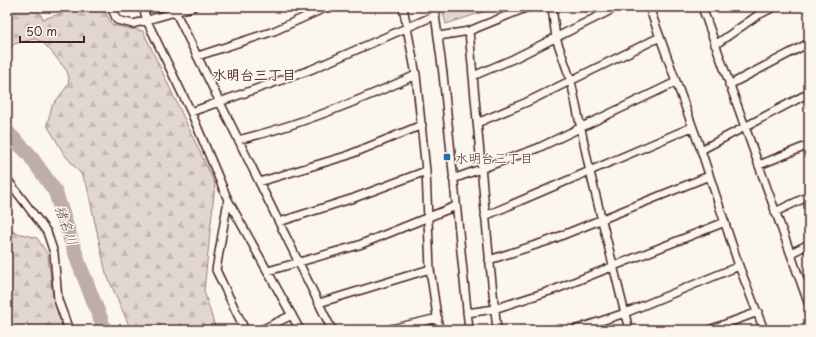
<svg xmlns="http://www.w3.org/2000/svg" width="816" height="337" viewBox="0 0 816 337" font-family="'Playpen Sans','Klee One',sans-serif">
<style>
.forest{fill:url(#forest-firs);stroke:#967b7e}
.green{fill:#e2d7d0;stroke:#967b7e}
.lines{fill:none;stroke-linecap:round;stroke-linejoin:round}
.river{stroke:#bfadaa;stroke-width:15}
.minor-casing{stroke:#4a1f2b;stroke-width:10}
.minor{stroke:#fbf7ec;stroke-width:7}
.poi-dot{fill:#1f6fb2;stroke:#fbf7ec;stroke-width:1.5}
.labels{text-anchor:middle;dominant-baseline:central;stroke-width:3;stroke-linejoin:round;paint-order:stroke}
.poi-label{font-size:13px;fill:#4a1f2b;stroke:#fbf7ec;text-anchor:start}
.neighbourhood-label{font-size:14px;font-weight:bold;fill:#4a1f2b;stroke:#fbf7ec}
.water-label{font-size:14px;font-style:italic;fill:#6d4a51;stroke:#fbf7ec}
</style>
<defs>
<pattern id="forest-firs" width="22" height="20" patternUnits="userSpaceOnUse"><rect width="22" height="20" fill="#e2d7d0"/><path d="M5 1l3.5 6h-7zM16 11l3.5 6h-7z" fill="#c3b8b3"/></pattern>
</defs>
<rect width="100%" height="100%" fill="#fbf7ec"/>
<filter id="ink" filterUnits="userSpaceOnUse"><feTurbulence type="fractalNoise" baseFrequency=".025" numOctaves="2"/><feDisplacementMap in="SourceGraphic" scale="8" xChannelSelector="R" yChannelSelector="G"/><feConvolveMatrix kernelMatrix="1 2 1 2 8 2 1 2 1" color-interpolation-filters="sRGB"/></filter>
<g filter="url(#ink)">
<path class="forest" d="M7,7h29l7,12 20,-6v-6h40l9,18 31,6 72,153 -11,107 12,39h-85l-25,-57 -19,-87 -6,-12 -17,-20 -17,-29 5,-19 16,-21 1,-7 -2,-7 -17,-21 -9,-9 -7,-2 -20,5 -7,9z
M7,224l6,8 24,6 11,17 5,42 10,33h-56z"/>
<path class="green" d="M442,7h56l-52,17z"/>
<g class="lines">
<path class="river" d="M7,132l21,21 27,38 24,73 26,66"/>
<g class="minor-casing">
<path id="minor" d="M111,7l6,13 16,4 60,-17
M143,7l4,14 44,91 37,88 72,130
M175,7l1,6 156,317
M403,7l13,68 10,96 4,98 9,61
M434,7l9,67 26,256
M552,7l4,31 15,43 19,91 39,158
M649,7l52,143 38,116 25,64
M702,7l107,298
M469,31l59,-24
M439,36l30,-5 20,224 8,75
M715,45l43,-30 16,-8
M198,56l76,-25 53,-24
M473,76l40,-17 104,-52
M729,85l80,-42
M191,112l119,-42 126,-55
M477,123l50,-21 133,-65
M238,140c62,-15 120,-39 178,-65
M701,150l108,-57
M759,165l50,-20
M7,179l40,53 7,21 4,47 11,30
M453,179l85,-31 138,-66
M259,182l87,-26 76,-31
M228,200l-12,70 29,60
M775,212l34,-16
M485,216l207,-89
M279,222l75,-24 72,-27
M791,253l18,-9
M489,260l59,-19 161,-65
M268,271l91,-26 97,-39
M319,303l111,-34
M467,313l27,-4 62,-20 169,-67
M261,330l31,-15
M386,330l52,-12
M574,330l51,-17 114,-47
M709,330l49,-18"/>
</g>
<use href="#minor" class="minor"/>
</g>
</g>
<rect class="poi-dot" x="443" y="153" width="8" height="8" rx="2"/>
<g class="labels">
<g class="poi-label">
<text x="455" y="157">水明台三丁目</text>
</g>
<g class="neighbourhood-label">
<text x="254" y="74">水明台三丁目</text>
</g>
<g class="water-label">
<text transform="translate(67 225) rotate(70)">猪名川</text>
</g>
</g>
<rect width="816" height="337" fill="none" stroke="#fbf7ec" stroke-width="24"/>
<rect x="12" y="12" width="792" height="313" fill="none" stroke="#4a1f2b" stroke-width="1.5" filter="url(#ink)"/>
<path d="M20 36v6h64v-6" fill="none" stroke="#4a1f2b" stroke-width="2"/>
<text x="26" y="36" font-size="12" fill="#4a1f2b" stroke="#fbf7ec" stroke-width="3" paint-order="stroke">50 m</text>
</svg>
